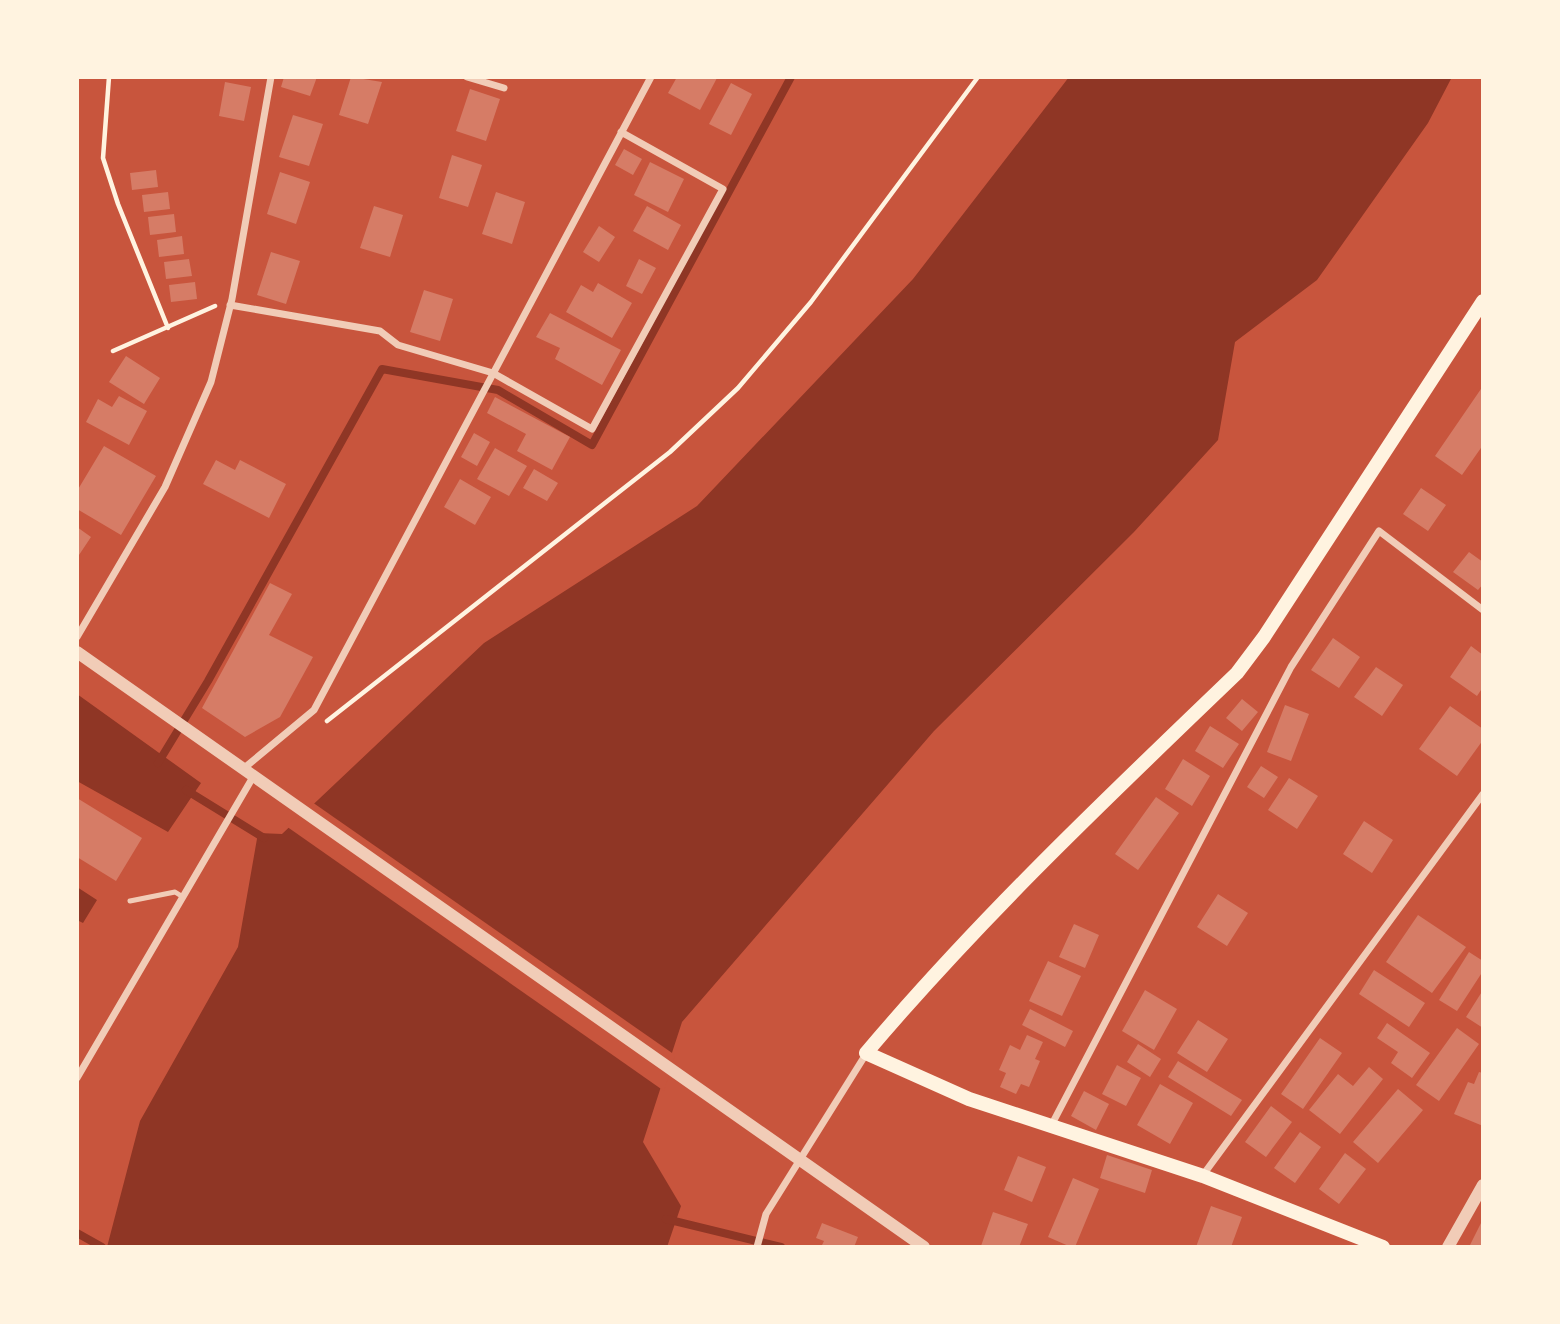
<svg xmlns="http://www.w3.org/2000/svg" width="1560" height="1324" viewBox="0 0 1560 1324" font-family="Karla,sans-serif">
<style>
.water{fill:#8f3625}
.pier{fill:#c8553d}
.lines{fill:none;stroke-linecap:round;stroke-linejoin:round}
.stream{stroke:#8f3625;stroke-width:8}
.building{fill:#d67c66}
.path{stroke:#fff3e0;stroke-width:4.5}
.service{stroke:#f1ccb7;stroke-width:5}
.minor{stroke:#f1ccb7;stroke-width:7}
.tertiary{stroke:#f1ccb7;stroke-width:12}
.secondary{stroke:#fff3e0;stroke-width:14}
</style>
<rect width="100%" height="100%" fill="#c8553d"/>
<path class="water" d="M1069,77h383l-24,46 -111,157 -82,62 -17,98 -84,92 -200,199 -252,291 -39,120 38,64 -14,41h-560l33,-126 98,-174 20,-114 24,1 202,-191 213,-137 216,-227z
M77,694l124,89 -33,49 -91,-51z
M77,887l20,13 -14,23 -6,-3z"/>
<path class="pier" d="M312,802l363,253 -11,36 -378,-265z"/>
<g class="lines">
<path class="stream" d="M158,763l50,-82 174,-312 116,21 94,55 199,-368
M186,790l78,48
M666,1219l115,28
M77,1233l25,14"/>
</g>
<path class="building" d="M284,77h33l-7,19 -29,-9z
M351,77l31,5 -14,42 -29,-9z
M677,77l40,1 -17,32 -32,-17z
M225,82l26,5 -7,34 -25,-5z
M731,83l21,11 -21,41 -22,-11z
M470,89l30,10 -14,42 -30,-10z
M293,115l30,9 -14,42 -30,-9z
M624,149l18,10 -9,16 -18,-10z
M452,155l30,10 -14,42 -29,-9z
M650,162l34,17 -16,33 -34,-17z
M156,170l2,17 -26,3 -2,-17z
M280,172l30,10 -14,42 -29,-10z
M168,192l2,17 -26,3 -2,-17z
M496,192l29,10 -13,42 -30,-10z
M374,206l29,9 -13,42 -30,-9z
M647,206l34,19 -13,25 -35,-19z
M174,214l2,18 -26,3 -2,-18z
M599,226l16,11 -16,25 -16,-10z
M182,236l2,18 -25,3 -2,-17z
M271,252l29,9 -14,43 -29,-9z
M189,259l3,17 -26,3 -2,-17z
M639,259l17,9 -14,26 -16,-8z
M195,282l2,17 -26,3 -2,-17z
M598,283l34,20 -20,35 -46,-26 15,-27 12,7z
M424,290l29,9 -13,42 -30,-9z
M550,313l71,37 -19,35 -47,-26 5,-11 -24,-11z
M126,356l34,22 -16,26 -35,-22z
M1483,386v59l-21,30 -27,-19z
M119,396l28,15 -18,34 -43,-23 12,-23 14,8z
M495,397l75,40 -18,33 -35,-19 9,-17 -39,-21z
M474,433l16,9 -13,24 -16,-9z
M104,446l52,30 -35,59 -44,-26v-18z
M495,448l32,18 -18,30 -32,-17z
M216,460l19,10 5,-10 46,24 -17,34 -66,-34z
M534,469l24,14 -11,18 -24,-13z
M460,479l31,18 -16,28 -31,-18z
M1421,488l25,17 -18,26 -25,-17z
M77,527l14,10 -14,21z
M1469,552l14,10v22l-5,6 -25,-18z
M270,583l22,11 -23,41 44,22 -33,60 -35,20 -43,-29z
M1333,638l27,19 -21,31 -28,-18z
M1471,646l12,9v32l-6,9 -27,-19z
M1376,667l27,18 -21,31 -28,-19z
M1242,699l16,13 -16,19 -16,-13z
M1285,705l24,9 -18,47 -24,-9z
M1450,706l33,23v11l-26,36 -38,-27z
M1210,726l29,18 -16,24 -28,-17z
M1183,759l27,17 -18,30 -27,-17z
M1261,766l17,11 -14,21 -17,-11z
M1289,778l29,18 -21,33 -29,-19z
M1156,797l23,16 -41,57 -23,-16z
M77,798l65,40 -26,43 -39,-24z
M1364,821l29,19 -21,33 -29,-19z
M1218,894l30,19 -21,33 -30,-19z
M1418,915l48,32 -34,46 -46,-31z
M1074,924l25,11 -14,33 -26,-11z
M1469,952l14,9v10l-26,40 -18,-11z
M1048,961l33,15 -19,40 -33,-15z
M1374,970l51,33 -16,24 -50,-33z
M1145,990l32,19 -23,41 -32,-19z
M1483,990v38l-17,-11z
M1030,1009l43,22 -8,16 -43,-22z
M1198,1020l30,19 -21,33 -30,-19z
M1387,1023l43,30 -18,25 -21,-15 7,-11 -21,-14z
M1457,1028l22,16 -40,57 -23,-16z
M1027,1035l16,7 -8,17 5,2 -11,26 -8,-3 -5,10 -16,-7 6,-14 -7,-3 11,-25 10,5z
M1320,1038l22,15 -39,56 -22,-15z
M1138,1044l23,15 -11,18 -23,-15z
M1178,1061l64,39 -11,16 -63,-39z
M1117,1065l24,13 -15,28 -24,-12z
M1369,1067l14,12 -43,55 -31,-24 29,-36 15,12z
M1479,1072l4,1v53l-29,-12 14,-32 6,2z
M1160,1084l33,19 -23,41 -33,-19z
M1398,1089l25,21 -45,53 -25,-21z
M1084,1091l25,13 -13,26 -25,-14z
M1271,1106l21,16 -26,35 -21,-15z
M1300,1132l21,15 -26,36 -21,-15z
M1345,1153l21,16 -27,35 -20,-15z
M1107,1155l45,15 -7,23 -45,-15z
M1018,1156l28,11 -14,35 -28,-12z
M1073,1178l26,11 -24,58h-4l-23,-10z
M1211,1206l31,11 -11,30h-35z
M993,1212l35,12 -9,23 -38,-1z
M1483,1219v28h-14z
M822,1223l36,14 -4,10h-33l3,-6 -8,-3z"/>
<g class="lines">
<path class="path" d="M109,77l-6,81 15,46 50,124
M113,351l102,-45
M327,721l343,-269 68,-64 73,-86 167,-225"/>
<path class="service" d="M130,901l45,-9 8,5"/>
<path class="minor" d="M467,77l37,11
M230,305l150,26 18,14 95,28 99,56 131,-240 -102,-57
M77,637l88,-150 46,-105 21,-83 39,-222
M243,769l71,-59 337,-633
M77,1078l176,-301
M1051,1126l240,-459 88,-136 104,79
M1203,1175l280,-381
M757,1247l9,-33 100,-160"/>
<path class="tertiary" d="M77,652l847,595
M1448,1247l35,-62"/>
<path class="secondary" d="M1383,1247l-180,-71 -234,-77 -103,-46c115,-136 243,-257 371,-380l27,-36 219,-336"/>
</g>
<rect width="1560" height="1324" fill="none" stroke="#fff3e0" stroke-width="158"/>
</svg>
